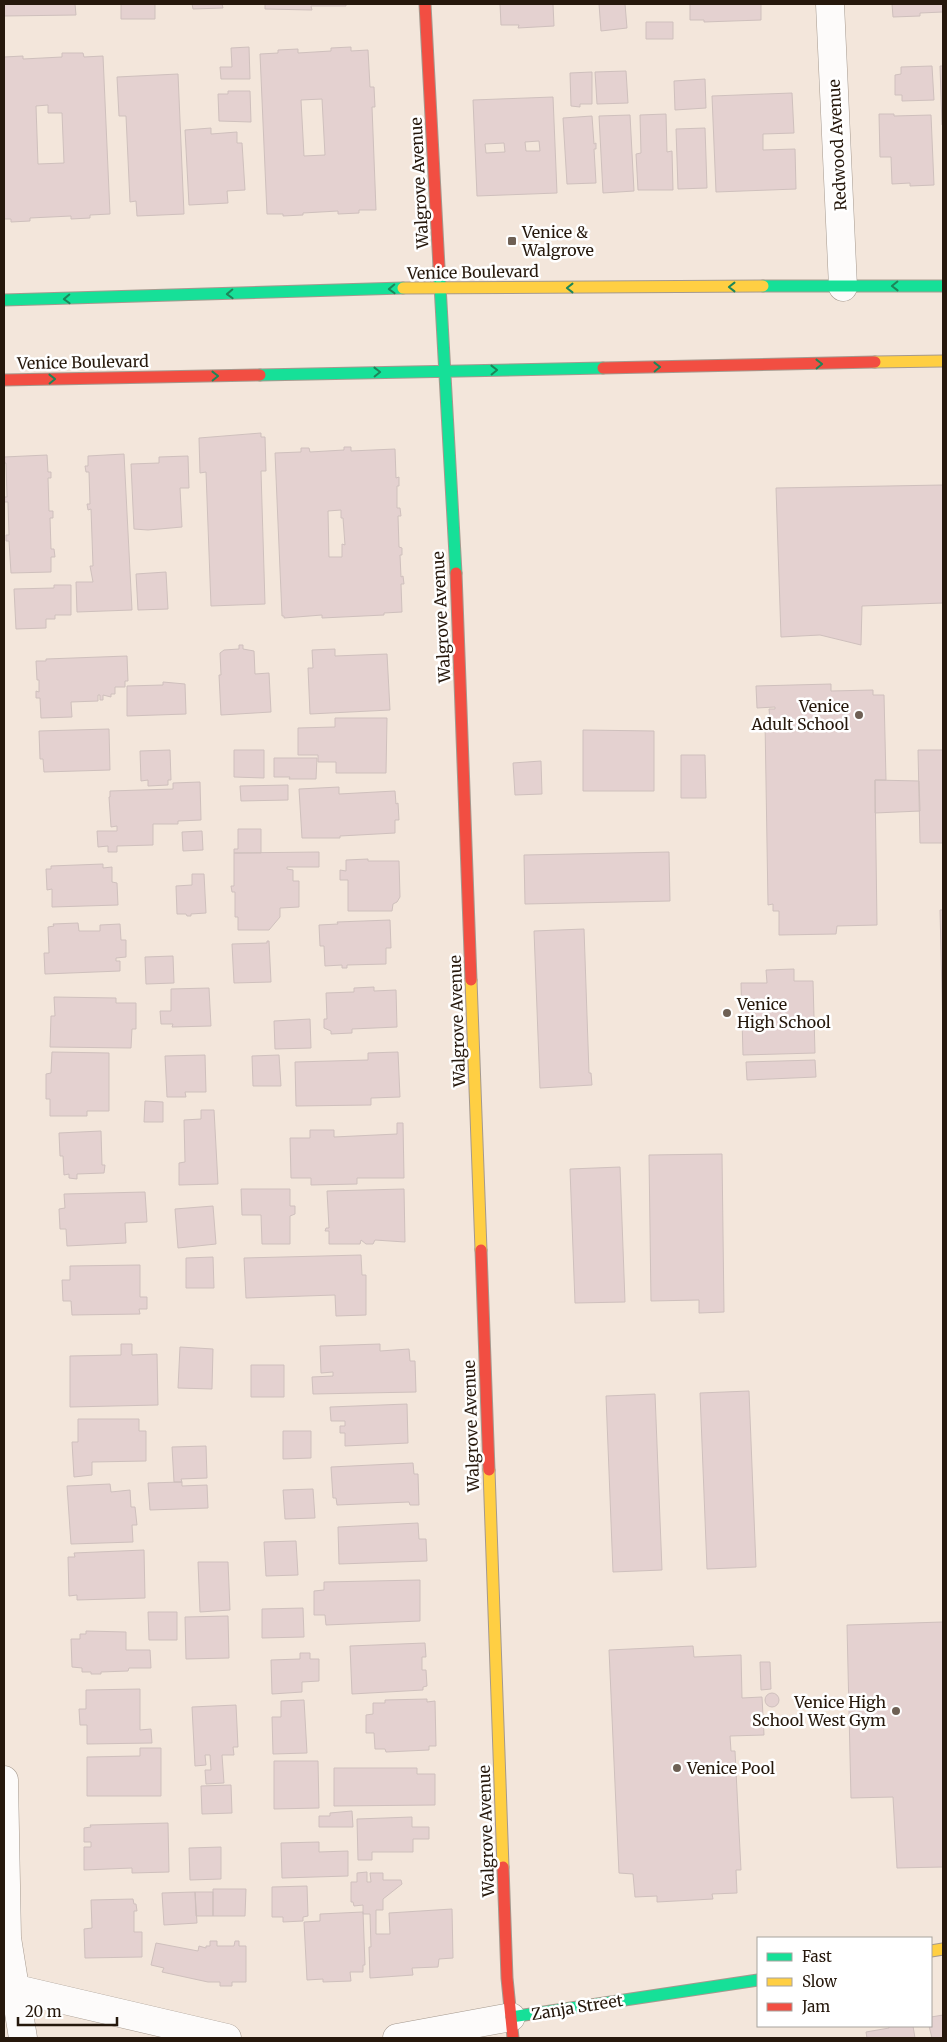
<svg xmlns="http://www.w3.org/2000/svg" width="947" height="2042" viewBox="0 0 947 2042" font-family="Merriweather,serif">
<style>
.building{fill:#e4d1d0;stroke:#cfc0bd;fill-rule:evenodd}
.lines{fill:none;stroke-linecap:round;stroke-linejoin:round}
.street-casing{stroke:#a5998e;stroke-width:29}
.fast-casing{stroke:#a5998e;stroke-width:13}
.slow-casing{stroke:#a5998e;stroke-width:13}
.jam-casing{stroke:#a5998e;stroke-width:13}
.street{stroke:#fdfbfa;stroke-width:28}
.fast{stroke:#16e098;stroke-width:11}
.slow{stroke:#ffcf43;stroke-width:11}
.jam{stroke:#f24e42;stroke-width:11}
.oneway{stroke:#1d8659}
.poi-dot{fill:#6e6054;stroke:#fff;stroke-width:2}
.labels{text-anchor:middle;dominant-baseline:central;stroke-width:5;stroke-linejoin:round;paint-order:stroke}
.street-label{font-size:16px;fill:#26180c;stroke:#fff}
.poi-label{font-size:16px;fill:#26180c;stroke:#fff;text-anchor:start}
</style>
<rect width="100%" height="100%" fill="#f3e6db"/>
<path class="building" d="M4,4h71l1,11 -72,1z
M121,4h34v15h-34z
M192,4h30l1,4 -30,1z
M265,4h81v2h-35l1,4 -47,-1z
M500,4h53l1,22 -36,2 1,-3h-18z
M599,4h26l2,24 -26,3z
M690,4h71v16l-57,2v-2h-14z
M892,4h51v8l-23,1v3l-27,1z
M646,22h27v17h-27z
M249,47l1,32h-29l-1,-12h12l-1,-19z
M351,47v4l17,-1 2,37h4l1,20h-3l4,103h-17v3l-21,1v-3l-35,2v2l-20,1v-2h-16l-7,-160 18,-1v-3l20,-1v4l33,-2v-3zM322,99l3,56 -21,1 -3,-56z
M62,53h21l1,4 19,-1 7,158 -20,1v3l-19,1v-3l-41,2v3l-19,1v-3h-7v-162l19,-1v3l39,-2zM48,105v8h14l2,50 -26,1 -2,-58z
M932,66l2,34 -32,1v-6h-7v-20l6,-1v-7z
M940,66h3v59h-1z
M626,71l2,32 -31,1 -2,-32z
M592,72v32h-12v3l-9,-1 -1,-33z
M178,74l6,140 -47,2 -1,-15 -6,1 -4,-86h-7l-2,-39z
M705,79l1,29 -31,2 -1,-29z
M228,91h22l1,31 -32,-1 -1,-27h10z
M792,93l2,40 -31,1v16l32,-1 1,40 -80,3 -4,-96z
M553,97l4,96 -80,3 -4,-96zM539,141l1,10h-14l-1,-9zM504,143l1,9 -19,1 -1,-9z
M666,114l1,38 5,-1 1,39h-35l-2,-36 5,-1 -1,-38z
M879,114h15v2l37,-1 3,70 -24,1v-3l-18,1 -1,-27h-11z
M630,115l4,76 -31,2 -4,-77z
M592,116l2,28 2,-1v6h-2l2,34 -29,1 -4,-66z
M211,128v6l26,-2v11h5l3,47 -18,1 1,12 -39,2 -4,-75z
M705,128l2,60 -29,1 -2,-60z
M261,433v4h4l1,34h-5l4,133 -54,2 -5,-134 -6,1 -1,-35z
M344,447h7v4l44,-2 1,29 3,-1v9h-2v22h3l1,8h-3l1,31 3,1v7h-2l1,22 2,-1 1,8h-3l1,28 -18,1v2l-62,3v-3l-38,3v-2h-2l-7,-163 26,-1v-4h8l1,4 34,-2zM341,510v8h2l2,27 -3,-1v13h-13l-1,-46z
M124,454l8,156 -55,2 -1,-30h17l-3,-16h3l-2,-57 -3,1 -1,-6h3l-1,-32h-3l-1,-6h3v-10z
M47,455l1,17h3v6h-3l1,33h4v7h-3l1,31h3l1,8h-4v15l-40,1 -2,-32h-3v-6h3l-1,-33h-4v-5h3l-1,-34h-2v-6z
M188,456l1,32h-9l2,39 -34,3 -14,-1 -3,-65 28,-1v-6z
M943,485v118l-81,3 -1,39 -41,-10 -39,2 -5,-149z
M166,572l2,37 -30,1 -2,-36z
M54,585h17v30h-16v4h-9v9l-30,1 -2,-40 40,-1z
M239,645h4v4l11,2 1,23 14,-1 2,39 -50,3 -2,-40h2l-1,-22 4,-3 15,-1z
M335,649v7l52,-2 3,56 -80,4 -2,-46h5l-1,-18z
M127,656l1,25h-3v6h-10v7h-4v3l-8,-2v5h-3v-5h-2v6l-27,1 1,15 -31,1 -1,-20h-4v-7l3,1v-12h-2l-1,-19h10v-2z
M163,682l22,2 1,30 -59,2v-30l36,-1z
M831,684v7l42,-1v5h11l2,85h-11l2,145 -40,1 -1,8 -57,1v-24h-6v-7l-5,1 -3,-185h5l-1,-11h6v-2l-18,1 -1,-22z
M335,718h52l-1,55h-50v-11h-18v-7h-20v-27l37,-1z
M109,729l1,41 -66,2 -1,-13h-3l-1,-28z
M583,730l71,1v60h-71z
M170,750l1,30h-3v5l-20,1v-6l-7,1 -1,-30z
M234,750h30v28l-30,-1z
M918,750h25v93h-23z
M681,755h24l1,43h-25z
M274,758h43l-1,21h-27l1,-2h-16z
M541,761l1,33 -27,1 -2,-32z
M875,780l44,1 1,30 -45,2z
M200,782l1,38 -23,1v3h-25v21l-36,1v6h-9v-6l-10,1 -1,-16h20v-5l-6,1 -2,-30h1v-6l63,-2v-6z
M288,785v15l-47,1 -1,-15z
M339,787v7l56,-3 1,13 2,-1 1,17h-4v13l-55,3v2h-38l-3,-49z
M238,829h23v24h-27v-4h4z
M202,831l1,19 -20,1 -1,-19z
M319,852v15h-32v2l6,1v11h6v26l-19,1v9l-11,13h-31v-13h-3v-25h-3l-1,-6h3v-33z
M669,852l1,49 -145,3 -1,-49z
M368,859v2h31l1,36 -3,5 -4,2 -1,7h-44v-31h-8v-10l6,1v-11z
M103,864v4l9,-1v15l5,1 1,22 -66,2v-18l-5,1 -1,-21h5v-3z
M192,874h12l2,39 -15,1v2h-4l-1,-2h-9l-1,-28 16,-1z
M940,910h3v124z
M390,920l1,28h-5v16l-39,1v3h-5v-3l-17,1 -1,-20h-4l-1,-21 19,-1 -1,-2z
M78,923l1,8h21v-6l20,-1 1,16h5v17l-10,1v3h4v10l-75,3 -1,-21h5l-1,-26 6,-1 -1,-2z
M584,929l5,144h2l1,12 -52,3 -6,-157z
M267,941h2l2,41 -37,1 -2,-39 35,-1z
M173,956l1,27 -28,1 -1,-27z
M794,969v12h19l2,72 -72,2 -2,-72h26l-1,-13z
M374,987v4l22,-1 1,37 -45,2v4l-21,1v-3l-7,-3v-9h3l-1,-26 28,-1v-4z
M209,988l2,38 -39,1 1,-3h-12l-1,-13h11v-22z
M54,997l62,1v5h20v26h-4l-1,19 -81,-1 1,-31h4z
M310,1019l1,29 -36,1 -1,-28z
M52,1052l57,1v58h-22v5h-37v-17h-4v-25l5,-1z
M398,1052l2,45 -29,1v7l-75,1 -1,-44 73,-2v-7z
M205,1055l1,37h-21l1,5h-19l-2,-41z
M279,1055l2,31h-28l-1,-30z
M815,1060l1,17 -69,3 -1,-18z
M145,1101l18,1v20h-19z
M201,1110h13l4,74 -39,1v-22l6,-1 -1,-42 17,-1z
M397,1123h6l1,55h-47v6l-46,1v-7h-20l-1,-40h20v-8h24v7l63,-3z
M101,1131l1,34h3l-1,8 -27,1v5l-8,-1v-4l-5,1 -1,-19h-3l-1,-23z
M722,1154l2,158 -25,1v-13l-48,1 -2,-146z
M620,1167l5,135 -50,1 -5,-134z
M241,1189h49v17h5v8l-5,2v28h-28l-1,-29h-19z
M404,1189l1,53 -30,-2 -2,4h-7l-5,-4 -1,4h-31v-13h-4l1,-3h3l-2,-37z
M145,1192l2,30 -22,1 1,20 -59,3 -1,-17h-6l-1,-20 6,-1 -1,-14z
M213,1206l3,38 -38,4 -3,-39z
M361,1255l1,20h4v40l-30,1 -1,-21 -89,3 -2,-40z
M213,1257l1,31h-28v-30z
M140,1265v32h7v12h-8l1,5 -68,1 -1,-14h-8l-1,-21h8v-14z
M121,1344h11v11l25,-1 1,51 -88,2v-51l51,-1z
M380,1344v7l29,-2 1,12h5l1,31 -103,2 -1,-17 21,-1v-4l-12,1 -1,-27z
M180,1347l33,2 -1,40 -34,-1z
M251,1365h33v32h-33z
M749,1391l7,176 -49,2 -7,-176z
M655,1394l7,176 -49,2 -7,-176z
M407,1404l1,39 -63,3v-13h-5v-7h5v-5h-14l-1,-14z
M78,1419h61v12h7v30l-54,1v13l-18,2 -2,-35h6z
M283,1431h28v27l-28,1z
M206,1446l1,32 -26,1 1,3h-8l-2,-35z
M413,1463l1,11h4l1,31h-9l-1,-3 -72,3 -1,-7h-3l-2,-31z
M182,1482v4l25,-1 1,23 -58,2 -2,-27z
M110,1484l1,8 19,-2 1,17h4l2,18h-5l1,17 -62,2 -4,-58z
M313,1489l2,29 -30,1 -2,-29z
M418,1523l1,16h7l1,22 -88,3 -1,-37z
M296,1541l2,34 -32,1 -2,-34z
M144,1550l1,48 -68,2v-5l-8,1 -1,-39h7l-1,-4z
M198,1562h30l2,48 -30,2z
M420,1580v41l-94,4 -1,-10h-11v-24l10,-1v-8z
M303,1608l1,29 -42,1v-29z
M148,1612h29v28h-28z
M228,1616l1,42 -43,1 -1,-42z
M943,1622v245l-46,1 -4,-71 -42,1 -4,-173z
M86,1631l40,1v18h24l1,18h-22l-1,3 -27,1v2h-10v-2h-9v-4l-10,-1 -1,-28h9v-5h6z
M425,1643l1,14h-4v13h4l1,16 -4,1v3l-71,4 -2,-48z
M693,1646l1,11 47,-2 1,43 20,-1 2,38 -34,1 1,15h4l6,119h-5l1,23 -25,1 1,5 -56,3v-6l-22,1 -2,-23 -14,-1 -10,-223z
M300,1653h10v6h9v22l-17,1v10l-30,2 -1,-34 29,-1z
M760,1662h10l1,27 -10,1z
M140,1689v41l11,-1 1,14 -65,1v-19h-7l-1,-16h7v-19z
M765 1700a7 7 0 1 1 14 0a7 7 0 1 1-14 0Z
M427,1699v3l8,-1 1,45h-7v4l-43,2 -1,-3h-10l-1,-16h-8v-18l7,-1v-11h12v-3z
M304,1700l3,53 -34,1 -1,-37h9v-16z
M236,1705l2,42h-5l1,8h-12l2,28 -18,1 -1,-14h6l-1,-15h-5l1,10 -11,1 -3,-59z
M140,1748h21v48h-74v-39l53,-1z
M274,1761h44l1,47 -45,1z
M334,1768h83v6h18v31l-101,1z
M231,1785l1,28 -30,1 -1,-28z
M352,1811l1,16h-34v-11h11v-3z
M412,1817v10h17v12h-16v13h-41v8h-14l-1,-41z
M168,1823l1,49 -37,1v-5l-48,2v-23h7v-5h-7v-14l7,-1 -1,-2z
M319,1842v10l29,-1v25l-66,2 -1,-35z
M221,1847v32l-31,1 -1,-32z
M367,1872v10h4l-1,-9h13v7h18l1,4 -19,15v11h-7v24h14l-1,-21 63,-4 1,49 -14,1 -1,8 -26,1 1,7 -43,3 -1,-31h2l-1,-33h-7v-9l-9,1 -1,-4h-2v-20h6v-9z
M307,1886l1,30 -5,1v4l-20,1v-5h-11v-30z
M213,1889h33l-1,27h-32z
M195,1892h18v24h-17z
M195,1892l2,31 -33,2 -2,-32z
M133,1899l1,5h2l1,7h-3v21h8v25l-57,1 -1,-29 8,-1 -1,-28z
M363,1912l2,53h-2v7h-13l1,9 -28,1v-3l-16,1 -3,-58 16,-1v-7z
M210,1941h7v5h17l1,-5h4v5h7v36h-14v4h-12v-4h-12l-46,-10 2,-4 -13,-3 5,-22 42,8 1,-5 7,2v-2h4z
M943,2015v23h-11l-3,-12 2,-9z
M889,2026h24l2,12h-48l-1,-6 23,-4z"/>
<g class="lines">
<g class="street-casing">
<path id="street" d="M830,4l13,283
M4,1780l3,158 16,100
M4,1986l223,52
M397,2038l114,-21"/>
</g>
<g class="fast-casing">
<path id="fast" d="M439,267l17,306
M763,286h180
M4,300l399,-12
M260,375l343,-7
M511,2017l247,-37"/>
</g>
<g class="slow-casing">
<path id="slow" d="M403,288l360,-2
M875,362l68,-1
M471,980l10,270
M489,1470l14,397
M931,1951l12,-2"/>
</g>
<g class="jam-casing">
<path id="jam" d="M425,4l14,263
M603,368l272,-6
M4,380l256,-5
M456,573l15,407
M481,1250l8,220
M503,1867l4,111 6,60"/>
</g>
<use href="#street" class="street"/>
<use href="#fast" class="fast"/>
<use href="#slow" class="slow"/>
<use href="#jam" class="jam"/>
</g>
<defs><path id="oneway-chevron" d="M-2-3.5L2.5 0L-2 3.5" fill="none" stroke-width="1.6" stroke-linecap="round" stroke-linejoin="round" transform="scale(1.25)"/></defs>
<g class="oneway">
<use href="#oneway-chevron" transform="translate(895 286) rotate(179)"/>
<use href="#oneway-chevron" transform="translate(732 287) rotate(180)"/>
<use href="#oneway-chevron" transform="translate(570 288) rotate(180)"/>
<use href="#oneway-chevron" transform="translate(392 289) rotate(178)"/>
<use href="#oneway-chevron" transform="translate(230 294) rotate(178)"/>
<use href="#oneway-chevron" transform="translate(67 299) rotate(178)"/>
<use href="#oneway-chevron" transform="translate(819 364) rotate(-1)"/>
<use href="#oneway-chevron" transform="translate(657 367) rotate(-1)"/>
<use href="#oneway-chevron" transform="translate(494 370) rotate(-1)"/>
<use href="#oneway-chevron" transform="translate(377 372) rotate(-1)"/>
<use href="#oneway-chevron" transform="translate(215 376) rotate(-1)"/>
<use href="#oneway-chevron" transform="translate(52 379) rotate(-1)"/>
</g>
<g class="poi-dot">
<rect x="507" y="236" width="10" height="10" rx="2.5"/>
<circle cx="859" cy="715" r="5"/>
<circle cx="727" cy="1013" r="5"/>
<circle cx="896" cy="1711" r="5"/>
<circle cx="677" cy="1768" r="5"/>
</g>
<g class="labels">
<g class="street-label">
<text transform="translate(837 145) rotate(-93)">Redwood Avenue</text>
<text transform="translate(419 183) rotate(-93)">Walgrove Avenue</text>
<text transform="translate(473 272) rotate(-1)">Venice Boulevard</text>
<text transform="translate(83 362) rotate(-1)">Venice Boulevard</text>
<text transform="translate(441 617) rotate(-93)">Walgrove Avenue</text>
<text transform="translate(457 1021) rotate(-92)">Walgrove Avenue</text>
<text transform="translate(471 1426) rotate(-92)">Walgrove Avenue</text>
<text transform="translate(486 1831) rotate(-92)">Walgrove Avenue</text>
<text transform="translate(577 2007) rotate(-9)">Zanja Street</text>
</g>
<g class="poi-label">
<text x="522" y="232">Venice &amp;<tspan x="522" dy="18">Walgrove</tspan></text>
<text x="849" y="706" text-anchor="end">Venice<tspan x="849" dy="18">Adult School</tspan></text>
<text x="737" y="1004">Venice<tspan x="737" dy="18">High School</tspan></text>
<text x="886" y="1702" text-anchor="end">Venice High<tspan x="886" dy="18">School West Gym</tspan></text>
<text x="687" y="1768">Venice Pool</text>
</g>
</g>
<rect width="947" height="2042" fill="none" stroke="#26180c" stroke-width="10"/>
<rect x="757" y="1937" width="175" height="90" fill="#ffffff" stroke="#a8a39e"/>
<rect x="767" y="1953" width="25" height="8" fill="#16e098" stroke="#a8a39e"/>
<text x="802" y="1962" font-size="15" fill="#26180c">Fast</text>
<rect x="767" y="1978" width="25" height="8" fill="#ffcf43" stroke="#a8a39e"/>
<text x="802" y="1987" font-size="15" fill="#26180c">Slow</text>
<rect x="767" y="2003" width="25" height="8" fill="#f24e42" stroke="#a8a39e"/>
<text x="802" y="2012" font-size="15" fill="#26180c">Jam</text>
<path d="M18 2017v8h99v-8" fill="none" stroke="#26180c" stroke-width="2.5"/>
<text x="25" y="2017" font-size="15" fill="#26180c" stroke="#ffffff" stroke-width="4" paint-order="stroke">20 m</text>
</svg>
